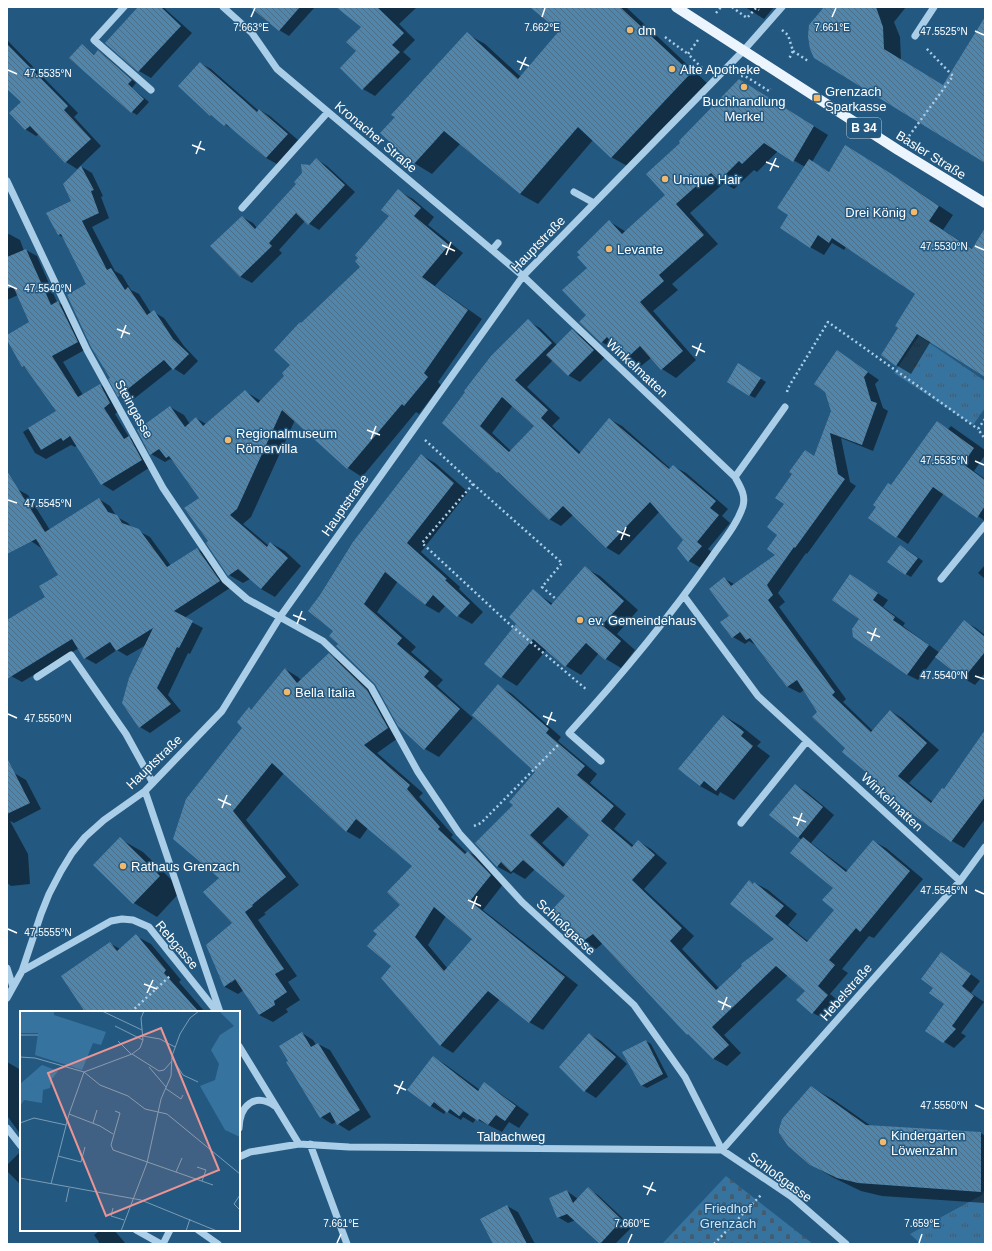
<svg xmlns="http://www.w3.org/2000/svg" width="992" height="1251" viewBox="0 0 992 1251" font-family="Helvetica,sans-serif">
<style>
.cemetery{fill:url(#cemetery-stones)}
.park{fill:url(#park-tufts)}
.shadow{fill:#0007;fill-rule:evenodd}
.building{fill:url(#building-back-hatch);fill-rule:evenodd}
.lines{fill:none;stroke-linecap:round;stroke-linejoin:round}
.path{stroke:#aacee7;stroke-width:2.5;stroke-dasharray:2 3;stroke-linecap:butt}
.minor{stroke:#aacee7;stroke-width:7}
.major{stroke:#ecf5fd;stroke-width:10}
.ticks{fill:none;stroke:#fff;stroke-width:1.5}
.poi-dot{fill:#f2b96d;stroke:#235981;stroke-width:1.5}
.labels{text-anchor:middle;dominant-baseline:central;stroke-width:3;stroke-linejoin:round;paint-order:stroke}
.shield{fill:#235981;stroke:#bdcdd9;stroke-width:1}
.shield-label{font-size:12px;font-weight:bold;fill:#fff}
.poi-label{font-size:13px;fill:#fff;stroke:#235981;text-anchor:start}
.street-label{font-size:13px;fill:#fff;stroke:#235981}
.park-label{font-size:13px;fill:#cee5f6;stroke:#235981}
.inset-road{fill:none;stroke:#7b9bb3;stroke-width:1}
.view{fill:#ea9494;fill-opacity:0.15;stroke:#ea9494;stroke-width:2}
.inset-edge{fill:none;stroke:#fff;stroke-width:2}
.ticks-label{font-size:10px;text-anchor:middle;fill:#fff;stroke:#235981;stroke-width:3;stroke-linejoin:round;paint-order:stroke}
</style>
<defs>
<pattern id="cemetery-stones" width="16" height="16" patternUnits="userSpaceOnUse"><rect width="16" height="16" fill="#37739f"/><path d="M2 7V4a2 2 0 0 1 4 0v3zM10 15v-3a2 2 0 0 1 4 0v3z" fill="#445c6d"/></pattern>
<pattern id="park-tufts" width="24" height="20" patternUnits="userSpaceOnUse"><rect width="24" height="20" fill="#37739f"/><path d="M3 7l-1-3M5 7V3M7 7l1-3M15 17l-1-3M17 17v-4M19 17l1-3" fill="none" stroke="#445c6d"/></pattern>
<pattern id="building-back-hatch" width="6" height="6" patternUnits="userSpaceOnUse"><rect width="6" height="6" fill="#5085ac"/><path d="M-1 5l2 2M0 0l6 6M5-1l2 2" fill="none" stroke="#4e6e86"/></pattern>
</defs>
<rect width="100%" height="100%" fill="#235981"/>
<path class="cemetery" d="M726,1176l87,68h-151z"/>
<path class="park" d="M919,336l66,45v27l-12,17 -79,-52z
M985,1189v55h-64l-11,-10 72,-39z"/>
<path class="shadow" d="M140,7h23l29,26 -41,45 -12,-7 -32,-28z
M253,7h62l-26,29 -10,-6z
M337,7h80l-18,17 16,16 -12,12 8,7 -36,37 -12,-7 -22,-21 16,-17 5,-24z
M532,7h94l82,77 -79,83 -18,-10 -18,-17 -55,64 -18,-10 -59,-51 -29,31 -18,-11 -18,-46 71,-83 18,10 36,33 39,-46z
M745,7h29l-10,12z
M825,7h81l-12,15 6,15 1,23 43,26 41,-67v143z
M7,40l71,73 -4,4 27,29 -24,23 -11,-7 -27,-28 -3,2 -11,-7 -3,-27 -15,-14z
M82,45l13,10 4,-3 5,3 32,28 -4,5 17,14 -12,13 -5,-3 -61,-54z
M200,63l11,6 48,42 1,-1 10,6 28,24 -21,24 -11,-6 -31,-27 -24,-16z
M754,89l74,46 -16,27 17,10 30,-17 46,28 48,32 -10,15 30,19 12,3v124l-54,-35 -20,33 -15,-9 3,-37 18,-34 -71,-47 -2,3 -12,-7 -8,12 -14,-8 -20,-32 15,-48 -27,-16 -21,21 -3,-2 -20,19 -10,-6 -34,30 28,31 -46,40 6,6 -25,21 43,49 -20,18 -14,-9 -11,-11 -10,8 -14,-8 -9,-9 -2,2 -14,-9 -15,-27 1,-47 21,-47 17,11 40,-37z
M316,159l11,7 28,26 -36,38 -14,-9 -26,29 3,3 -30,30 -11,-6 -29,-31 30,-29 11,6 4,5 41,-44z
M82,167l10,6 11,23 -2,1 8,21 -17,9 23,44 7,4 9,15 8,4 12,19 3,-1 10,6 20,28 14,15 -14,14 -11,-7 -43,34 -11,-6 -8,-18 -24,-94 -23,-46 -5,-3 14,-34z
M399,191l14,8 21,18 -6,8 35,28 -28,33 47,33 -44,63 3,3 -22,29 -3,-2 -54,65 -14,-9 -53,-48 -44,97 -8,7 26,22 2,-3 14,8 16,15 -26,31 -14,-8 -11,-10 -7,4 -14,-8 -19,-34 -9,-43 -27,-36 -4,-3 -5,3 -14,-8 19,-47 14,8 6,9 6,-6 10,6 39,-33 16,10 25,-26 5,-10 10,-41 60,-57 30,-51z
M9,234l11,6 4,11 2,-1 11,6 20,46 12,6 19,40 -25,14 20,33 17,-10 11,6 10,18 -6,5 14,23 11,6 12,23 -39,25 -11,-7 -25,-39 -2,2 -4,-2 -25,14 -11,-6 -12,-21 34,-21 -30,-42 -4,-3 -16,-28v-1l24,-14 -13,-28 -11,5v-65z
M528,321l12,7 17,17 15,-15 11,7 22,20 -25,25 -12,-7 -15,-15 -26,27 33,31 -8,8 29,27 28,-34 13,7 49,43 2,-3 13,7 42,36 -6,7 8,7 -22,26 5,4 -12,15 -12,-7 -11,-13 6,-8 -24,-29 -41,44 -12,-7 -34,-33 -12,11 -12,-7 -105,-96zM513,405l22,21 -24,25 -19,-18z
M849,359l30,21 -4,4 8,24 5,3 -15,40 -32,-13 9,44 6,4 -49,68 -1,-1 -28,40 7,9 -6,5 67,92 -3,3 30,29 18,-20 11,7 37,32 -30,33 24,19 11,-12 41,-53v82l-21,29 -12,-7 -40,-28 -33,-31 -32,-34 -29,-36 -14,-22 -4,3 -12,-6 -31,-41 -8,-5 -4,3 -12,-7 -8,-58 9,5 43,-29 1,-21 7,-30 30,-47 17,-46z
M744,368l22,14 -11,16 -6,-3z
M937,423l11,6 3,-3 34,24v5l-11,16 11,8v42l-41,-28 -36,51 -39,-26z
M421,455l14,8 33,29 -47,60 39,35 -1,2 24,23 -11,12 -14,-8 -12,-11 -7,8 -14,-8 -27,-24 -21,31 39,35 -5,5 32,28 -6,6 36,32 -34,39 -14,-8 -50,-66 -38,-37z
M17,489l11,6 22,35 49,-31 11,7 7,11 11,6 3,4 19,10 21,29 26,-17 11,6 22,33 -46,30 19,10 -13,26 -2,-1 -20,42 13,16 -31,22 -10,-6 6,-82 -19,11 -10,-6 -21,14 -11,-6 -6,-10 -57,34 -11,-6 -4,-6v-49l40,-24 12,-22 -18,-27 -10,-7 -24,-37v-8z
M906,549l17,12 -12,16 -5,-3z
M985,565v14l-7,-6z
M585,568l15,8 38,34 -21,24 18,16 -14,18 -15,-9 -7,-6 -18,22 -15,-9 -19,-17 -30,37 -15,-9 -16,-13 32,-40 15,-33 20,13z
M850,575l38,25 -5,7 22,16 -2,3 37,27 25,-31 11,6 9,7v38l-10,12 -12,-7 -27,-22 -18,24 -10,-5 -54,-39 6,-17z
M329,655l13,7 38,37 21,37 -24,17 46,40 -4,4 34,38 -2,2 16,16 1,-1 14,7 22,24 -21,27 95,75 -35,45 -14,-8 -29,-23 -47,54 -13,-8 -48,-79 9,-61 12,-39 -45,-38 -8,11 -14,-8 -62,-58 -38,47 53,65 -35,28 2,1 -8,6 39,56 -9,6 12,18 -14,9 2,3 -15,10 -14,-7 -15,-25 -6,4 -13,-7 -17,-42 25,-22 -12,-45 23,-150 5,-19 3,1 33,-41 13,8 3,3zM446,916l27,23 -25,30 -20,-24zM240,976l-9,7v-3z
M498,686l13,7 50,44 -3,4 39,33 -7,9 36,31 -12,15 20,17 4,-5 13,8 16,14 -23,26 50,47 -12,13 37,39 56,-49 -26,-57 5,2 1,-1 13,7 29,24 -9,11 21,17 26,-32 -1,-22 -32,-48 -4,-3 -3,-52 12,7 27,23 -23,28 37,28 25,-30 13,7 37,31 -49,59 -5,-2 -27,33 6,4 -18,21 11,9 -15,17 -13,-7 -7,-22 -18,-16 -64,60 17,18 -14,13 -13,-7 -21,-22 -5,-3 -85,-91 -7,6 -13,-8 -17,-45 -31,-27 -10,10 -12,-7 -2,2 -13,-7 -21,-24 37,-38 22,-33zM569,816l22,18 -25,31 -24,-22z
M724,716l17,10 20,16 -4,4 13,10 -36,44 -14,-8 -2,4 -18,-10z
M14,773l12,7 15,29 -27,14 -4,-2 18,33 2,30 -19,2 -4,-3v-106z
M120,839l23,13 39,38 -25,27 -23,-14 -40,-38z
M136,936l15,8 30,36 -2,2 26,30h-119l25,-68 9,5z
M941,954l10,5 29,22 -9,12 13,9 -23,31 5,3 -12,12 -27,-17 18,-27 -11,-16z
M302,1033l11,7 3,5 2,-1 12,6 41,67 -22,14 -11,-7 -2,-2 -4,2 -11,-7 -32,-56z
M589,1034l12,7 26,23 -31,34 -11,-7 -25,-24z
M646,1041l5,3 17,33 -21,11 -6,-3z
M433,1057l13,8 34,25 4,-6 14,8 31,22 -10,14 -10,-6 -7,10 -26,-13 -3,4 -10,-6 -2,3 -15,-9 -2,3 -13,-8zM466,1106l1,1 -7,9h-2z
M7,1062l14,8v65l-13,-18 -1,1z
M811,1087l23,13 37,26 110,7 4,3v67l-103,-7 -21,-5 -27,-13 -24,-14 -30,-31v-7l2,-7z
M21,1151v34l-14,-14v-6z
M588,1189l10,6 34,32 -17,17h-13l-26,-24 -8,3 -10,-6 9,-26 11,8z
M507,1206l11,6 17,32h-41z
M100,1230h14l12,14h-28l1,-2 -5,-7z"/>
<path class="building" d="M138,7h23l20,19 -43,46 -33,-29z
M250,7h50l-21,24z
M336,7h41l27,26 -12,12 8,7 -38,38 -22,-22 16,-17 -10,-9 15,-15z
M530,7h90l71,66 -80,85 -33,-31 -58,67 -76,-63 -30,33 -34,-31 15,-16 -4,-2 76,-83 51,47 41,-48z
M824,7h52l7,20 1,22 59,36 42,-68v146l-171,-105 -4,-9 -2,-13 1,-11z
M7,44l61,62 -4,4 27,29 -26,24 -35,-37 -5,4 -16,-17 12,-11 -14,-13z
M82,44l12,11 4,-5 34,30 -4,4 16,15 -13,14 -62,-55z
M200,62l57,50 2,-3 29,25 -22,24 -40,-34 -2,2 -13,-11 -1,1 -32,-30z
M739,79l75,47 -21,36 -29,-19 -22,21 -3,-3 -20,20 -8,-8 -35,31 28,31 -45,40 5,6 -24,21 43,49 -22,19 -21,-24 -14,13 -19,-22 -6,6 -22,-21 7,-7 -24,-25 25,-22 -10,-11 3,-2 -3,-3 32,-32 13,14 43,-39 -19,-21 34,-31 -1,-2z
M845,145l45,28 49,33 -10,15 43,28 13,-21v149l-68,-43 -21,32 -15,-11 17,-27 -3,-2 20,-32 -83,-56 -3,5 -11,-8 -8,13 -30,-20 8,-13 -11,-7 32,-49 20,13z
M316,158l29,27 -37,40 -12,-12 -27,30 3,3 -32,31 -30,-31 32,-30 13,13 41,-45 -2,-2 8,-9 -1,-9 9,1z
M81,166l13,24 -3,1 8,22 -17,8 25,49 4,-2 14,22 3,-3 19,28 7,-5 19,29 16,15 -16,16 -9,-10 -46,37 -10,-18 2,-1 -19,-31 -24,-52 19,-11 -25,-50 -3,1 -12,-22 25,-12 -8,-17z
M398,189l23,19 -7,8 35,29 -27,32 46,33 -44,63 4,4 -24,29 -2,-2 -55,65 -65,-59 -45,99 -7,6 37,32 3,-5 18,16 -27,31 -23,-20 -10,7 -22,-33 2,-2 -24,-33 15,-10 -30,-42 -3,2 -7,-9 -9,6 -13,-25 33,-24 15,21 11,-10 7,9 42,-36 13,13 26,-27 -2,-3 8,-8 -16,-15 26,-28 1,1 59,-56 -5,-6 3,-3 -3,-3 34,-39 -8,-6z
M26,249l25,56 7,-4 20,41 -26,14 26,41 22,-13 10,19 -6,5 20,31 5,-3 13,24 -41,25 -31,-49 -7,5 -2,-3 -20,12 -13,-22 28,-17 -32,-45 -2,1 -15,-27v-5l22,-13 -16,-36 -6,3v-32z
M528,319l24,24 -37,37 33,30 -14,16 7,-8 38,36 30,-36 60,51 4,-4 43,36 -6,7 9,7 -22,27 5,4 -14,16 -11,-14 6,-8 -33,-38 -44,46 -43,-42 -14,14 -51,-48 -1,1 -55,-50 23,-31 -1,-1 27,-35zM502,397l32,29 -25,26 -29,-26z
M572,329l22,21 -26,26 -22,-21z
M837,350l31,22 -4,5 7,24 6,2 -15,42 -32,-12 8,41 7,5 -50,69 -1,-1 -27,38 6,10 -5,5 67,92 -3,3 39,37 19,-22 37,33 -29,33 33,27 11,-15 2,1 41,-59v67l-34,45 -39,-28 -35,-30 1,-2 -36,-30 3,-4 -33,-31 5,-5 -20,-32 -10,7 -37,-49 -4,2 -6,-8 -8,6 -12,-16 9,-6 -20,-27 15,-12 7,9 44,-31 -8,-6 10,-14 -10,-8 17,-23 -9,-6 17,-24 -3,-2 16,-22 9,6 17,-45 -6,-19 -11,-8z
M738,363l23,15 -12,18 -22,-14z
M937,421l37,27 -11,16 22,16v26l-8,12 -44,-31 -37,51 -28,-20 8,-11 -3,-2 15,-22 3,2z
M421,454l33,29 -47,60 40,36 -2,1 25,23 -13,14 -24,-22 -8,10 -40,-33 -21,32 38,34 -5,6 32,27 -5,6 36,32 -36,41 -26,-24 -23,-42 -39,-38 2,-2 -9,-8 4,-5 -25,-20 12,-16 33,-53z
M7,471l38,61 54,-34 9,14 9,3 5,8 17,6 28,38 30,-19 23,33 -46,30 19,10 -14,27 -2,-1 -20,41 14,16 -32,24 -17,-25 7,-25 24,-50 -37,23 -6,-9 -26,17 -12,-20 -65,40v-59l38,-23 -6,-11 19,-11 -22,-36 -29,15z
M900,545l18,13 -13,17 -18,-13z
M585,566l39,35 -22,24 19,16 -16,19 -19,-17 -21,24 -32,-28 -32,39 -17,-14 32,-40 -7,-7 24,-28 18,16z
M850,574l28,19 -5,7 22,17 -2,3 36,25 -22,30 -54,-38 -1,-8 7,-10 -27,-19z
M964,620l21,17v15l-22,27 -28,-22z
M329,653l38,37 21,38 -24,17 46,40 -3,4 33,38 -2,2 27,25 3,-3 23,24 -21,26 95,76 -36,46 -41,-32 -48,55 -59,-68 10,-12 -24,-20 10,-12 -4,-3 27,-26 -13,-13 25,-26 -56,-47 -10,13 -74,-69 -39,48 53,66 -34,28 1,1 -8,6 39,57 -9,5 12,18 -13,9 1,4 -16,10 -24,-36 -11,8 -18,-42 26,-22 -29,-31 16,-14 -46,-39 13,-40 56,-71 -5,-6 12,-15 2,3 34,-42 12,15zM434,907l38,32 -28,32 -29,-34z
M498,684l51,45 -3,4 39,33 -8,9 37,31 -13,15 31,26 6,-7 17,15 -23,25 50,48 -12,13 46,49 26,-24 -1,-2 33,-25 -44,-35 19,-24 4,4 1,-2 30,24 -9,10 32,26 27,-32 -12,-10 11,-12 -43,-35 13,-16 43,35 27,-32 37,31 -50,61 -4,-4 -27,32 6,5 -17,21 10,9 -16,19 -16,-14 9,-9 -29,-25 -64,61 17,18 -16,14 -25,-25 -1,1 -94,-101 -11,8 -33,-29 16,-17 -42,-36 -12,12 -10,-10 -4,5 -22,-24 38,-38 -4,-3 26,-30 -63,-57zM558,807l31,28 -26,32 -33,-32z
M723,715l21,17 -3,4 12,10 -37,45 -12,-10 -4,5 -22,-17z
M7,758l23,45 -23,11z
M795,784l28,23 -25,31 -29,-23z
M120,837l40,39 -27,28 -40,-39z
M136,934l30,36 -2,3 35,39h-114l-24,-36 49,-34 7,9z
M941,952l30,22 -9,12 12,10 -22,30 4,3 -13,14 -18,-12 19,-27 -15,-11 4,-5 -12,-9z
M302,1032l9,15 7,-4 42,67 -23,15 -7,-13 -10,6 -34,-56 2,-1 -9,-15z
M589,1033l27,24 -32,35 -25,-25z
M646,1040l17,34 -22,12 -19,-34z
M433,1056l45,35 6,-9 32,24 -11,15 -9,-6 -8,10 -9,-6 -1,2 -15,-10 -4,5 -9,-7 -3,4 -13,-11 -4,5 -23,-17z
M811,1086l55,39 115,7v60l-123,-9 -21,-5 -27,-13 -22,-19 -9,-13v-4l3,-10z
M588,1187l34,33 -22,24 -33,-30 -10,4 -8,-20 18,-8 6,13z
M507,1205l20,39h-34l-13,-25z"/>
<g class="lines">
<path class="path" d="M732,7l15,11 9,-10 3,2
M716,13l5,-6
M782,30l6,5 5,16 -4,8
M665,37l23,17
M698,40l-10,14 16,16
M793,51l15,10
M741,76h4l24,15 2,-2
M909,136l44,-60 -28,-29
M787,392l1,-4 40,-66 150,107
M985,419l-7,10 7,10
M425,440l48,44 -51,59 84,78 81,69
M473,484l89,79 -20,24 14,12
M474,826l7,-3 78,-79
M131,1012l39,-36
M714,1244l47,-49"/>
<path class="minor" d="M124,7l-30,33 57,50
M223,7l29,26 25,36 246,207 212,201c5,9 11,18 8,29 -6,19 -21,36 -32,52 -43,61 -91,119 -142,175l32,28
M915,36l19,-29
M7,181l80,169 76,138 62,92 22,19 76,42 48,46 47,85 41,61 63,69 112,103 51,72 37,73 70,47 54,47
M574,192l20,11
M242,208l86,-96
M492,250l6,-7
M735,477l50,-70
M941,579l44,-54
M684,596l74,100 202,185
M37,677l34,-22 55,79 27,49
M145,791l75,221
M741,823l66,-82
M7,968l6,19
M22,971l89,-50 11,-2 11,1 16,7 68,85
M7,998l15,-27 19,-57 8,-20 12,-23 11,-18 13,-16 19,-17 41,-29 77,-80 58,-94 243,-341 221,-226 38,-43
M239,1046l60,98
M7,1128l14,18
M239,1128c1,-22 15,-36 36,-22
M310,1144l37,100
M722,1150l238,-269 25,-34
M239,1157l11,-5 49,-8 50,3 373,3
M136,1230l25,14
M198,1230l20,14
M163,1244l7,-14"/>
<path class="major" d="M676,7l222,143 87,53"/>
</g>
<path class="ticks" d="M251,17l4,-9M542,17l3,-9M832,17l4,-9M975,31l9,4M517,61l12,5M8,70l9,4M520,70l6,-13M192,145l13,5M196,154l5,-13M766,162l13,5M770,171l6,-13M442,245l13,6M975,246l9,4M446,255l5,-13M8,285l9,4M117,329l13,5M121,338l5,-13M692,346l13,6M696,356l5,-13M367,430l13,5M371,439l5,-13M975,461l9,4M8,500l9,3M617,531l13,5M621,540l5,-13M293,615l13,5M297,624l5,-13M867,632l13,5M871,641l5,-13M975,676l9,3M8,714l9,4M543,716l13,5M547,725l5,-13M218,799l13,6M222,808l5,-13M793,817l13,5M797,826l5,-13M975,890l9,4M468,900l13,6M472,909l5,-13M8,929l9,4M144,984l13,5M147,993l6,-13M718,1001l13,6M722,1010l5,-13M394,1085l12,5M397,1094l6,-13M975,1105l9,4M643,1186l13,5M647,1195l6,-13M337,1243l4,-9M628,1243l4,-9M919,1243l3,-9"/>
<g class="poi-dot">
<circle cx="630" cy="30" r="4"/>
<circle cx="672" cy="69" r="4"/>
<circle cx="744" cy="87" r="4"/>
<rect x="813" y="94" width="8" height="8" rx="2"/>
<circle cx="665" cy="179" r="4"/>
<circle cx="914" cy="212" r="4"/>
<circle cx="609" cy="249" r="4"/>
<circle cx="228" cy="440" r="4"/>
<circle cx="580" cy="620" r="4"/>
<circle cx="287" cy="692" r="4"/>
<circle cx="123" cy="866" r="4"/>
<circle cx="883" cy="1142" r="4"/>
</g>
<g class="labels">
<rect class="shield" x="847" y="118" width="34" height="20" rx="3"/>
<g class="shield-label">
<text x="864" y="128">B 34</text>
</g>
<g class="poi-label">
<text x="638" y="30">dm</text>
<text x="680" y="69">Alte Apotheke</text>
<text x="825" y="91">Grenzach<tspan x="825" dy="15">Sparkasse</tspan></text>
<text x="744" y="101" text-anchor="middle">Buchhandlung<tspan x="744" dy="15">Merkel</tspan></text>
<text x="673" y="179">Unique Hair</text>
<text x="906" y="212" text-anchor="end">Drei König</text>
<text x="617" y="249">Levante</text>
<text x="236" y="433">Regionalmuseum<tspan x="236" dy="15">Römervilla</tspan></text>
<text x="588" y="620">ev. Gemeindehaus</text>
<text x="295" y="692">Bella Italia</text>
<text x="131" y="866">Rathaus Grenzach</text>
<text x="891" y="1135">Kindergarten<tspan x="891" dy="15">Löwenzahn</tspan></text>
</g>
<g class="street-label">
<text transform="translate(376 137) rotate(40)">Kronacher Straße</text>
<text transform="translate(931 155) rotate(32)">Basler Straße</text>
<text transform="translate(538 244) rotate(-46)">Hauptstraße</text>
<text transform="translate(637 368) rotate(43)">Winkelmatten</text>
<text transform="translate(134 409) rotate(61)">Steingasse</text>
<text transform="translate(345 505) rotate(-55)">Hauptstraße</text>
<text transform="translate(154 762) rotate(-44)">Hauptstraße</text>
<text transform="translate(892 802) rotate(43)">Winkelmatten</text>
<text transform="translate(566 927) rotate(43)">Schloßgasse</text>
<text transform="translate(177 945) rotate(50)">Rebgasse</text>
<text transform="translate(846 992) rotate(-49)">Hebelstraße</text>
<text x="511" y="1136">Talbachweg</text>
<text transform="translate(780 1177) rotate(36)">Schloßgasse</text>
</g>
<g class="park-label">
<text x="728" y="1208">Friedhof<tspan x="728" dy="15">Grenzach</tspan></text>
</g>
</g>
<g transform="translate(20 1011)">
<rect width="220" height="220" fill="#235981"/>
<path d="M199,0h21v126l-15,-7 -25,-44 15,-6 4,-16 -8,-14 9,-15 14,-9z" fill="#37739f"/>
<path d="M0,0h34v4l52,17 -5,13 -8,-2 -11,27 -47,-15 3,-22h-18z" fill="#37739f"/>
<path d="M22,54l16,6 -6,8 -2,9 -7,2 -1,13 -18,-3 -3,5 -1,-21z" fill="#37739f"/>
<path class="inset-road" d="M82,0l40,19M95,15l28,14M0,24h18M123,25l17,3 15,8M98,30l13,13M112,43l27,17 5,-1 8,-9M0,46l15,1 49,14 16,13 28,11 17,13 22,5 73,60M152,47l11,17 15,7M129,56l17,20M64,61l48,-18 8,-6 3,-8 -2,-22 3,-7M145,77l16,11 2,-4M95,100l5,2 -9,32 2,5 100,35M49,103l31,12 13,8M0,112l14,-5 32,7M73,112l4,-13M38,145l23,6 4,-15M177,156l9,3 -4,11M156,161l6,-14M0,167l121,22 76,31M31,173l18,-70 15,-42M220,184l-6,9 6,6M46,191l3,-14M93,197l-2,8 13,4M101,220l26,-68 14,-64 10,-23 1,-20 8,-22 10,-16 9,-7M166,220l4,-12"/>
<path class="view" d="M141,17l58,142 -113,46 -58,-143z"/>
<rect width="220" height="220" class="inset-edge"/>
</g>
<g class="ticks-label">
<text x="251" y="31">7.663°E</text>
<text x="542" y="31">7.662°E</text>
<text x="832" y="31">7.661°E</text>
<text x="944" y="35">47.5525°N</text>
<text x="48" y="77">47.5535°N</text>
<text x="944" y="250">47.5530°N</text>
<text x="48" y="292">47.5540°N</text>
<text x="944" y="464">47.5535°N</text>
<text x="48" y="507">47.5545°N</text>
<text x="944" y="679">47.5540°N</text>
<text x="48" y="722">47.5550°N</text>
<text x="944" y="894">47.5545°N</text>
<text x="48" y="936">47.5555°N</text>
<text x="944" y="1109">47.5550°N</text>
<text x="341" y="1227">7.661°E</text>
<text x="632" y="1227">7.660°E</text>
<text x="922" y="1227">7.659°E</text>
</g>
<rect width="992" height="1251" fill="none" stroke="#ffffff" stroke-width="16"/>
</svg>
